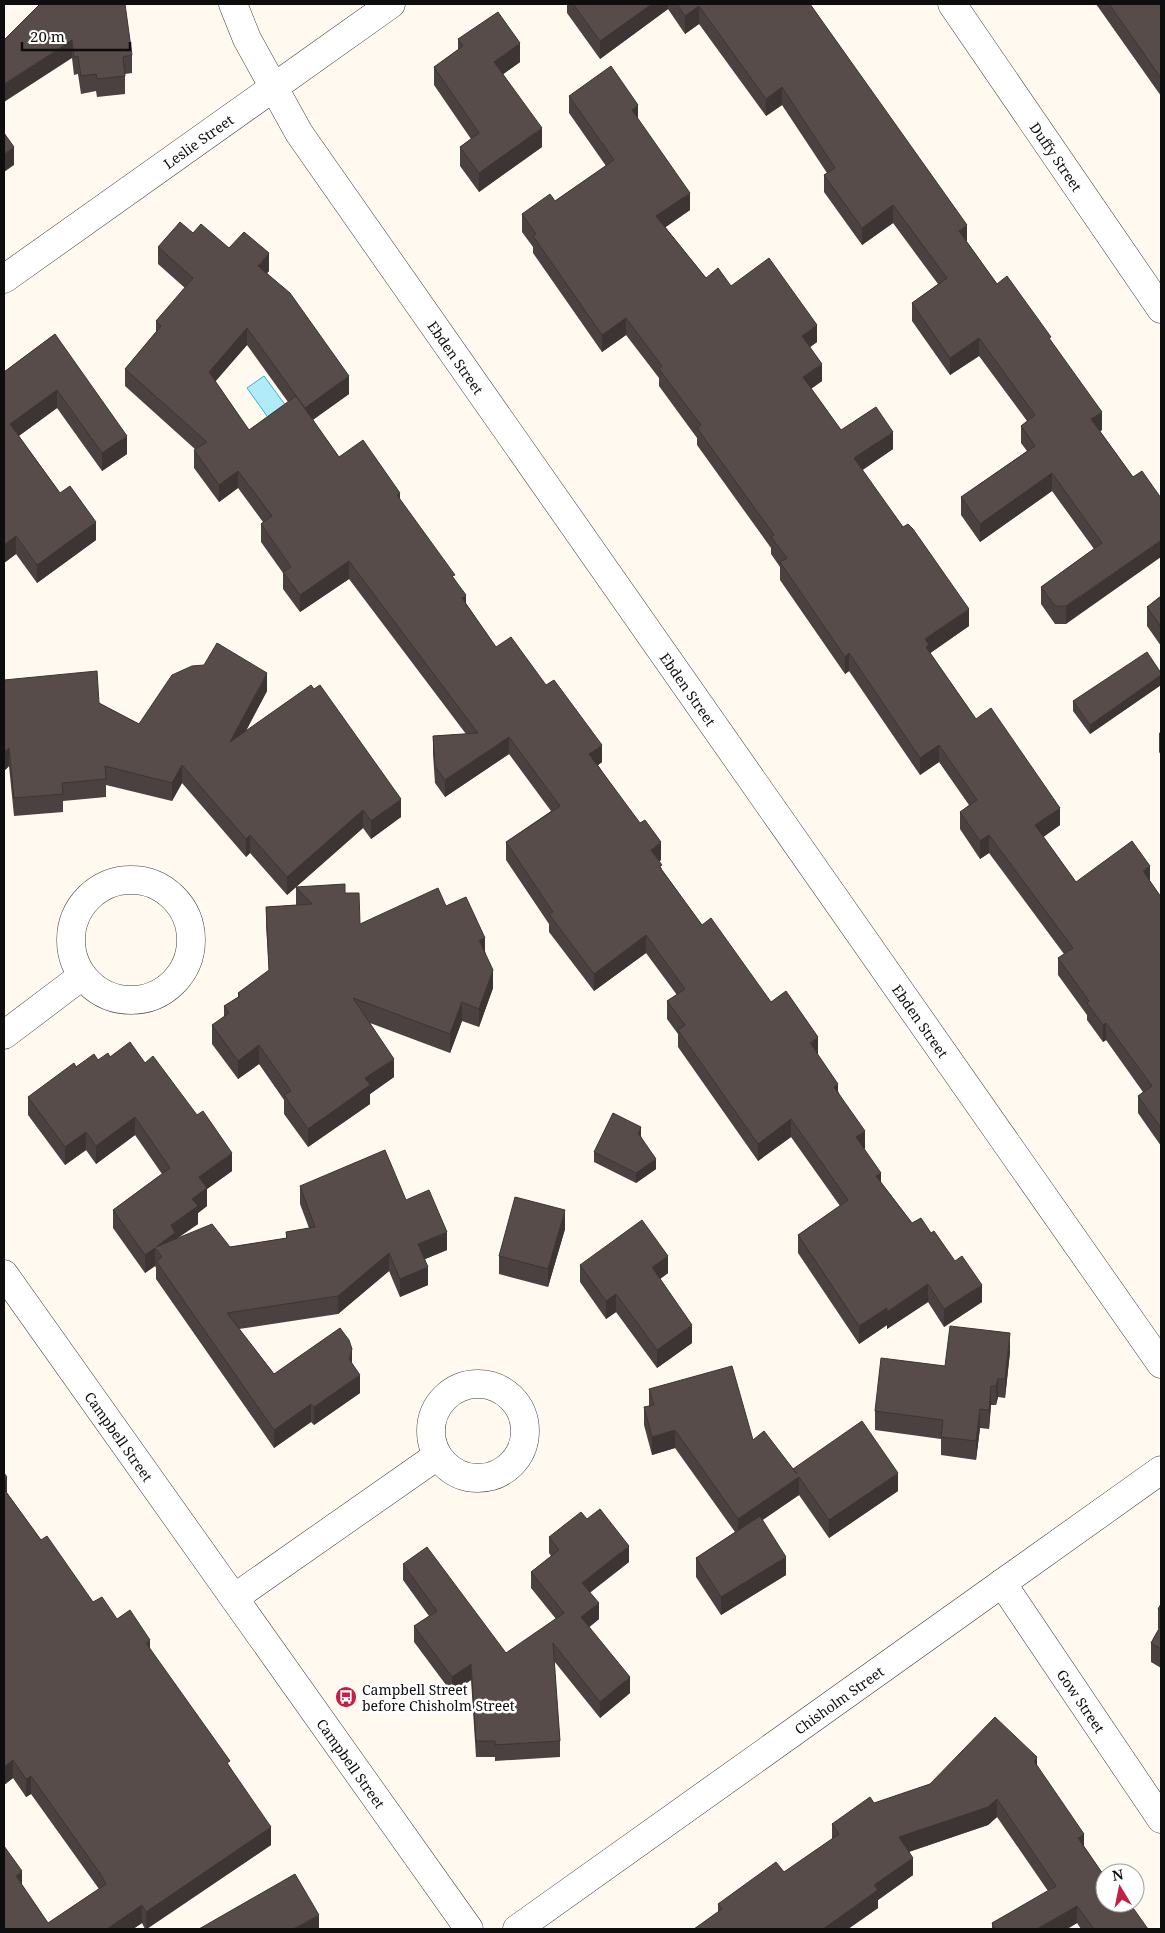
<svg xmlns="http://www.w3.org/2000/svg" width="1165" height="1933" viewBox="0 0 1165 1933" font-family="'Noto Serif',serif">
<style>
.water{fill:#b1ebf9;stroke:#34b1d3}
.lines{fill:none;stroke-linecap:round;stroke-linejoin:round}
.minor-casing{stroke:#414141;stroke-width:29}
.minor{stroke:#fff;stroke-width:28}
.wall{fill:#4b4140;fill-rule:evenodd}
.shaded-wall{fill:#3d3534}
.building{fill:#574c4a;stroke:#3d3534}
.labels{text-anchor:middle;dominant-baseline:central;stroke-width:5;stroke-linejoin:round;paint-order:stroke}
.street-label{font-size:14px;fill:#0e0e0e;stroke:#fff}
.poi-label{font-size:14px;fill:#0e0e0e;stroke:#fff;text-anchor:start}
</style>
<rect width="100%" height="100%" fill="#fff9ef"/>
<path class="water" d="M264,376l25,34 -17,13 -25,-35z"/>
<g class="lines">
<g class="minor-casing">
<g id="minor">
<path id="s1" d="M233,4l14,35 52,94 862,1231"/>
<path id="s2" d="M952,4l209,305"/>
<path id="s3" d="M4,279l387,-275"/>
<circle cx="131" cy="940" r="60"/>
<path d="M4,1035l78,-59"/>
<path id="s4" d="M4,1274l465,655"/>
<circle cx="478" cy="1431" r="47"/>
<path id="s5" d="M1002,1583l159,236"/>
<path d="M234,1598l203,-142"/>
<path id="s6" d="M517,1929l644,-459"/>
</g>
</g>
<use href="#minor" class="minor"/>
</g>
<path class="wall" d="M40,4l92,51v18l-7,1v20l-28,3 -1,-6 -15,3 -3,-20 -4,1 -2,-17z
M567,4h243l157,238 30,42 54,57 51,89 -2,1 33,46 -67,147h-11l-14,-20v-17l53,-38 -42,-58 -72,51 -19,-27v-18l66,-46 -6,-8v-17l6,-5 -48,-65 -29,19 -38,-54v-18l26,-19 -45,-61 -31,22 -38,-53v-17l3,-2 -45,-68 -16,11 -67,-92 -14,10 -17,-25 -68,50 -33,-46z
M1096,4h64l1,2v90z
M458,39l62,23 -17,12 39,73 -63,45 -19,-26v-19l11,-8 -37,-54v-18l24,-17z
M569,96l69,23 52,91 -25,17 41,51 25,8 86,56 -7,5 12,34 -11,8 30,41 52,19 -31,21 107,156 -39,27 46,66 84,106 -17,12 33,45h74l11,15v249l-23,-33v-17l5,-4 -37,-52 -3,2 -16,-22v-5l-29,-40v-17l6,-4 -75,-101 -9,6 -20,-30v-17l9,-7 -30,-43 -19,13 -71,-104 -4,3 -65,-94v-13l-9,-13v-6l-74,-103v-7l-38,-52v-8l-33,-43 -24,17 -69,-99v-6l-11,-15v-18l33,-13 51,-35 -37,-53z
M193,233l36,15 40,23 -2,2 82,121 -36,26 26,37 61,43 55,80 11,24 30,43 106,115 -4,3 63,95 -2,1 3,9 40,55 116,130 20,36 27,57 -1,1 17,33 31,41 19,10 51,69 -38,25 -16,-25 -41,27v-4l-28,19 -61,-91v-18l42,-29 -49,-69 -33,24 -80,-114v-13l-11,-15v-18l10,-6 -31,-42 -52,38 -45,-59v-8l-43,-64v-18l45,-31 -42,-57 -64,43 -10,-14 -2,-29v-18l33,-2 -117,-155 -49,33 -17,-23v-16l-22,-31v-18l2,-2 -25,-34 -19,14 -25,-34v-18h2l-71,-64v-17l31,-37v-11l29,-33 -27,-24v-17zM247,345l41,57 -39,28 -34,-49z
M55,334l72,120 -25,17 -45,-63 -38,28 41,57 36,47 -59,43 -21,-29 -12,9v-191z
M1161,596v50l-14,-20v-19z
M1161,673v12l-71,49 -17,-23v-10z
M4,680l95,23 40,21 128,-33 -21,40 155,86 -30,22 -8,-11 -76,67 -37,-42 -4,4 -64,-74 -10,18 -66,-16v12l-43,4v11l-49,4 -5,-50 -5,5z
M1161,732v23l-2,-3v-19z
M296,887l49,6 15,31 86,-18 39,45 8,37 -14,39 -17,-6 -12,32 -80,-30 24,54 -24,17v10l-62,43 -24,-33v-14l-25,-36 -21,15 -26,-35v-19l12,-8v-11l14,-9v-4l31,-22 -3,-46v-18l30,-2z
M110,1057l35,6 87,108 -25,18v17l-9,7v11l-21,14 53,9 56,-9v-6l23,-4 -9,-24v-18l106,14 41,50 -22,9 3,26 -28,12 -11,-26 -51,43 -99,15 35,45 78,-11 8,30 -46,32 -3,-3 -37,26 -118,-169v-11l-1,-2 -10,7 -32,-45v-18l49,-36 -27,-39 -39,29 -10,-14 -21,15 -37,-50v-18l48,-30z
M641,1136l15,33 -20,14 -42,-21v-10z
M565,1229l-17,58 -49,-13v-18z
M580,1265l88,8 -8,6 32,64 -35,25 -41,-56 -10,7 -26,-37z
M1010,1352l-5,46 -7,-1 -2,8h-5l-2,24 -9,-1 -4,32 -35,-5v-16l-66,-9v-19z
M649,1389l104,51 40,30 105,21 -69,47 -30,-43 -37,25 24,55 -65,40 -25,-38v-19l39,-26 -60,-84 -23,7 -8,-30v-18l5,-1z
M4,1473l3,20 34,47 52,62 24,17 33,30 80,118 41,78 -124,84h-2l-3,-6 -9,6h-129l18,-44 26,38 51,-34 -68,-95 -5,3 -13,-19 -9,7z
M587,1519l42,43 -39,30 9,27 -10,8 41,66 -30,25 -46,-57 6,80v16l-65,4v-4h-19l-5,-77 -19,13 -38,-51v-16l15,-10 -26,-36v-16l103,89 50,-34 -25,-31v-16l20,-16 -2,-3v-16z
M1161,1604v64l-10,-6v-19l8,-14 -1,-1v-19z
M1037,1766l47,80 42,62 22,21h-67l-4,-6 -10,6h-75v-6l56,-32 -51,-74 -9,8 -79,27 4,23 -35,25v8l-30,21h-154l24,-17v-8l66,-32 48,-33v-15l42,-21z"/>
<path class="shaded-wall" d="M652,4h16v5l-68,50v-18z
M699,6v18l-14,10v-18z
M72,40v18l-68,44v-18z
M520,43v19l-26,19v-19z
M782,87v18l-16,11v-17z
M638,105v18l-6,-13z
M542,128v19l-63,45v-19z
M14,147v18l-10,7v-18z
M690,193v17l-34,24v-18z
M893,205v18l-31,22v-17z
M967,225v17l-8,-11z
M269,253v18l-11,12v-17z
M626,318v17l-24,17v-17z
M817,325v17l-15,11v-17z
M247,328v17l-38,44v-17z
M979,338v18l-29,19v-17z
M822,364v17l-19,13v-17z
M349,376v18l-44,31v-17z
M57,390v18l-47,34v-18z
M1102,412v18l-11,7v-18z
M893,432v17l-39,27v-18z
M127,436v18l-25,17v-18z
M238,471v17l-19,14v-17z
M1052,473v18l-72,51v-18z
M400,493v17l-3,-15z
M96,522v18l-59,43v-18z
M16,536v18l-12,9v-18z
M1161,540v17l-95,67v-18z
M349,561v18l-49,33v-17z
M466,595v18l-4,-15z
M969,609v17l-40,28 -3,10 -1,-25z
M849,653v18l-4,3v-17z
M267,673v18l-37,69v-18z
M1161,675v10l-71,49v-9z
M509,737v17l-64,43v-17z
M602,745v17l-13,10v-18z
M939,745v17l-19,13v-17z
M9,748v18l-5,5v-19z
M182,765v18l-10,18v-18z
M401,799v18l-30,22v-18z
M1060,808v17l-25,18v-18z
M363,810v18l-76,67v-18z
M250,835v18l-4,4v-18z
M989,835v18l-9,6v-18z
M661,842v18l-10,8v-18z
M1150,866v17l-7,-12z
M646,935v18l-52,38v-17z
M485,938v18l-6,-16z
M493,970v18l-14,39v-18z
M462,1002v19l-12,32v-19z
M1106,1023v17l-3,2v-17z
M818,1037v18l-8,-12z
M259,1045v19l-21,15v-18z
M394,1059v18l-24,17v10l-62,43v-18l57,-51z
M838,1084v18l-4,-15z
M135,1117v18l-39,29v-18z
M791,1119v18l-33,24v-17z
M641,1127v9l-3,6v-9z
M865,1131v17l-9,7v-18z
M86,1132v18l-21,15v-18z
M232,1153v18l-25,18v17l-9,7v11l-23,16 -13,17 -6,-8 15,-24 21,-26 7,-22z
M656,1159v10l-20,14v-10z
M881,1173v17l-5,-14z
M565,1210v19l-17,58v-18z
M447,1232v18l-29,12v-18z
M155,1248v18l-10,7v-18z
M389,1253v18l-51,43v-18z
M668,1256v17l-16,12v-18z
M428,1267v18l-28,12v-18z
M928,1284v18l-41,27v-4l-28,19v-18l28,-18z
M982,1285v17l-38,25v-18z
M616,1294v18l-10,7v-18z
M692,1325v18l-35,25v-18z
M1010,1333v19l-5,46v-19z
M352,1349v18l-3,-8z
M360,1375v18l-46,32v-18z
M998,1379v18l-2,8v-19z
M991,1386v19l-2,24v-19z
M311,1404v18l-37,26v-18z
M980,1409v19l-4,32v-19z
M675,1430v18l-23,7v-18z
M898,1473v18l-69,47v-18z
M7,1477v19l-3,2v-19z
M799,1477v18l-61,42v-18z
M629,1546v16l-47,37v-16z
M786,1557v18l-65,40v-18z
M599,1603v16l-18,15v-17z
M150,1640v18l-4,-15z
M471,1664v16l-19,13v-16z
M630,1677v16l-30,25v-16z
M1037,1757v18l-3,-14z
M13,1760v18l-9,7v-18z
M31,1776v18l-5,3v-18z
M997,1799v18l-9,8 -89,30v-18z
M271,1827v18l-125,84v-17z
M1084,1834v18l-6,-14z
M913,1858v17l-35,25v8l-30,21h-25l51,-44z
M22,1871v19l-6,-14z
M142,1905v18l-9,6h-26z
M1077,1906v17l-10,6h-30z
M319,1915v14h-26z"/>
<path class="building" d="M40,4h85l7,51 -9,2 2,19 -28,3 -1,-5 -15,2 -3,-20 -4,1 -2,-17 -68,44v-44z
M573,4h79l-52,37z
M677,4h133l157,221 -8,6 38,53 10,-8 44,61 -2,1 53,74 -11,7 42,58 9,-6 19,27v42l-95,66h-11l-14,-19 61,-44 -50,-70 -72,51 -19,-27 74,-51 -14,-20 14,-11 -56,-77 -29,20 -38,-55 35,-25 -54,-73 -31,23 -38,-53 11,-7 -53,-81 -16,12 -67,-93 -14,10z
M1109,4h51l1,2v72z
M498,12l22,31 -26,19 48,66 -63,45 -19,-26 19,-14 -45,-66 29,-21 -5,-7z
M611,66l27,39 -6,5 58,83 -34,23 50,62 12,-10 13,18 38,-28 48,67 -15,11 20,28 -19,13 38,53 35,-23 17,25 -39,26 49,69 5,-3 5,5 56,80 -44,30 4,6 -3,2 50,72 15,-11 69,100 -25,17 41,57 56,-41 18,25 -7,5 18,26v231l-23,-32 14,-10 -46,-63 -3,2 -16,-22 2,-2 -31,-43 15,-10 -84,-113 -9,6 -20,-29 17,-12 -38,-55 -19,13 -71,-105 -4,4 -65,-95 7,-4 -16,-21 3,-2 -77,-107 4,-3 -42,-56 3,-3 -36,-48 -24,17 -69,-99 3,-2 -14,-20 28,-20 5,7 59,-41 -45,-64z
M4,133l10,14 -10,7z
M180,222l13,11 8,-9 28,24 15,-16 25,21 -11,13 32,27 59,83 -44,32 -58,-80 -38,44 40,58 47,-34 43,61 24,-17 37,53 -3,2 58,80 -3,1 14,19 -4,3 34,49 15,-10 35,48 8,-5 48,65 -13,9 51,69 5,-3 16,22 -10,8 11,15 -3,1 43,59 9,-7 60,84 15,-11 32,46 -8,6 28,41 -4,3 31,44 -9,6 25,36 -5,3 36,47 9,-5 10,15 3,-2 21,30 7,-5 20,29 -38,24 -16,-25 -41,28v-4l-28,18 -61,-91 50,-35 -57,-81 -33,25 -80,-114 7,-5 -18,-24 18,-12 -39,-54 -52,39 -45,-60 4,-2 -47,-70 54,-36 -51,-69 -64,43 -10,-14 -2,-30 45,-3 -129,-172 -49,34 -17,-23 8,-5 -30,-43 11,-8 -34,-45 -19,14 -25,-35 13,-8 -82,-73 36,-43 -5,-5 37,-43 -35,-31z
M55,334l72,102 -25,17 -45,-63 -47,34 50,69 10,-7 26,36 -59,43 -21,-29 -12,9v-173z
M1161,596v31l-14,-20z
M217,643l50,30 -37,69 81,-57 3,4 6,-4 81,114 -30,22 -8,-11 -76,67 -37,-42 -4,4 -64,-74 -10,18 -67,-17 1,13 -44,4 1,11 -49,4 -5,-50 -5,4v-72l93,-9 2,32 40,21 33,-49 20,-9 12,-1z
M1147,652l14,21v2l-71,50 -17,-24z
M345,884v9h14l1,31 78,-36 8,18 20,-9 19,41 -6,2 14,30 -14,39 -17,-7 -12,32 -97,-36 41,61 -29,19 5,7 -62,44 -24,-34 7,-4 -32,-46 -21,16 -26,-36 17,-12 -5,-7 16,-10 -2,-3 31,-23 -3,-63 46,-3 -16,-17z
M130,1042l15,21 8,-7 44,59 6,-4 29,42 -33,24 8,11 -15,11 6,7 -27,19 4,8 -19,14 56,-23 18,23 57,-9 -1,-6 29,-5 -15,-41 85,-36 21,50 23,-10 18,42 -29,12 10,23 -28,12 -11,-26 -51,43 -111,17 47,61 66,-46 9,12 3,9 -3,10 11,16 -46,32 -3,-3 -37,26 -118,-169 6,-4 -7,-9 -10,7 -32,-45 57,-42 -35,-51 -39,29 -10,-14 -21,15 -37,-50 46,-34 2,4 18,-13 4,6 10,-7 2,4z
M613,1113l28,14 -3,6 18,26 -20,14 -42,-21z
M515,1197l50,13 -17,59 -49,-13z
M642,1220l26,36 -16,11 40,58 -35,25 -41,-56 -10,7 -26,-36z
M950,1326l60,7 -5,46h-7l-2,7h-5l-2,24 -9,-1 -4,32 -35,-4 2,-17 -68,-9 6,-53 64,8z
M732,1366l21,74 11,-9 33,43 -4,-5 69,-48 36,52 -69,47 -30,-43 -61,42 -63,-89 -23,7 -8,-30 10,-2 -5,-16z
M4,1473l3,4 -3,2z
M4,1489l37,51 6,-4 46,66 9,-5 15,22 13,-9 20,30 -4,3 84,118 -3,2 44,64 -125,85 -4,-7 -35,24h-103v-83l18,25 -6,5 32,47 58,-39 -7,-12 -68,-96 -5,3 -13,-19 -9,7z
M600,1509l29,37 -47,37 17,20 -18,14 49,60 -30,25 -47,-59 7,98 -65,4v-4h-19l-5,-77 -19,13 -38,-51 23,-15 -34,-47 24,-17 79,106 58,-40 -33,-41 28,-22 -10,-13 32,-25 6,7z
M760,1516l26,41 -65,40 -25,-39z
M1161,1604v7l-3,-2z
M1161,1625v24l-10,-6z
M995,1717l42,40 -3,4 50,73 -6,4 27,39v26h17l4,5 5,-3 17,24h-54l-17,-23 -40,23h-42l-3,-6 64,-37 -59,-87 -9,8 -89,30 14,21 -39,27 4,5 -55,39h-129l28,-20 -4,-5 58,-42 8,10 55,-38 -7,-10 38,-27 4,6 56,-19z
M295,1874l24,41 -26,14h-94z"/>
<defs>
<g id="bus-disc" transform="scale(1.125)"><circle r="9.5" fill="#c41f45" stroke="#fff"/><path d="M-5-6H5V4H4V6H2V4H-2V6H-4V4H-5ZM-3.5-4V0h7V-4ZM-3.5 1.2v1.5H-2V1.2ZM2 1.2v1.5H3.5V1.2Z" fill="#fff"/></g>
</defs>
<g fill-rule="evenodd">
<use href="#bus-disc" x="346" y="1697"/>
</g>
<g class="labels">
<g class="street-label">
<text stroke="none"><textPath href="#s3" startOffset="238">Leslie Street</textPath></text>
<text stroke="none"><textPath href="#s2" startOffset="185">Duffy Street</textPath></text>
<text stroke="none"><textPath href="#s1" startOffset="419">Ebden Street</textPath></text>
<text stroke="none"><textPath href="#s1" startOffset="824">Ebden Street</textPath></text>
<text stroke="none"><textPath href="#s1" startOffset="1229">Ebden Street</textPath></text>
<text stroke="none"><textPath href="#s4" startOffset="199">Campbell Street</textPath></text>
<text stroke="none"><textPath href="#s6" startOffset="395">Chisholm Street</textPath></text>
<text stroke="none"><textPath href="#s5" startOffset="142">Gow Street</textPath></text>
<text stroke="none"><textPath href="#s4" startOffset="600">Campbell Street</textPath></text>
</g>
<g class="poi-label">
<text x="362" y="1689">Campbell Street<tspan x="362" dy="16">before Chisholm Street</tspan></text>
</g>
</g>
<rect width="1165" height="1933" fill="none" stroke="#0e0e0e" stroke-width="10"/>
<g transform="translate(1120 1888) rotate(350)"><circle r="24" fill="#ffffff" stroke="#9f9f9f"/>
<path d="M0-4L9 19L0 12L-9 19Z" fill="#c41f45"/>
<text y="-8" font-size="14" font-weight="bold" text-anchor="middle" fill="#0e0e0e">N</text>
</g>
<path d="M22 42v8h108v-8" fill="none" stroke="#0e0e0e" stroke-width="2.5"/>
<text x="30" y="42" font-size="15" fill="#0e0e0e" stroke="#ffffff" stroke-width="4" paint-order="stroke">20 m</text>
</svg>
